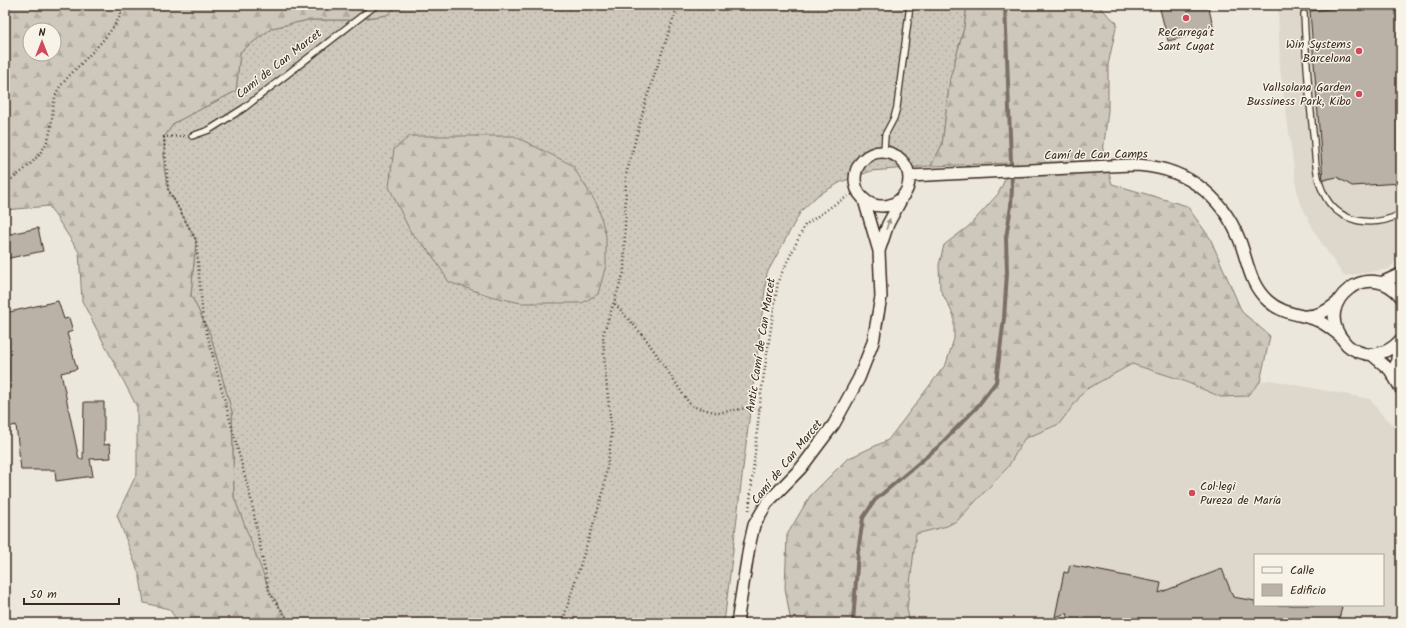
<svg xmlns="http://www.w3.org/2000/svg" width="1406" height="628" viewBox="0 0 1406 628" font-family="Kalam,sans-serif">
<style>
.built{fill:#ddd7cc;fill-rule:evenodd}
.grass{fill:url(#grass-dots);stroke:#84796d}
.forest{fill:url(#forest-firs);stroke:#84796d;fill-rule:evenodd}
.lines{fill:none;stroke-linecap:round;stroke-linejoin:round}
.stream{stroke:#7c7064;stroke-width:4}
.building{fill:#bab2a7;stroke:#3b2a1e}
.service-casing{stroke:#3b2a1e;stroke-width:8}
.minor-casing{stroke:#3b2a1e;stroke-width:14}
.path{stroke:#3b2a1e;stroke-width:2.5;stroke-dasharray:1 3;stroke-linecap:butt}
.service{stroke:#f7f3e8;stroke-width:5.5}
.minor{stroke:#f7f3e8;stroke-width:11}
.oneway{fill:#998e83}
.poi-dot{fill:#d1495b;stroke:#f7f3e8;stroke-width:1.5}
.labels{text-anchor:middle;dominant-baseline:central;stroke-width:3;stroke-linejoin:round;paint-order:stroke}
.poi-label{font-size:12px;fill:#3b2a1e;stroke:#f7f3e8;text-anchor:end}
.street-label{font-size:12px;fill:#3b2a1e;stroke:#f7f3e8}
</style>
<defs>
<pattern id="grass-dots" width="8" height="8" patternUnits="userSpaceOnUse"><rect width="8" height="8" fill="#cec8bc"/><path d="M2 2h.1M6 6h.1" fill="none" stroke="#b2aca1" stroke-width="1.8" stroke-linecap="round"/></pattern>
<pattern id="forest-firs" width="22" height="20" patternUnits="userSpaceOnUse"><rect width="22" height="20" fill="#cec8bc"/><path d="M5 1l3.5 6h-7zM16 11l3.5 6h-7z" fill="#b2aca1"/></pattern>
</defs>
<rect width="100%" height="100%" fill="#ece7dc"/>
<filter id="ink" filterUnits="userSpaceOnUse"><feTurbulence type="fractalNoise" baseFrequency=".025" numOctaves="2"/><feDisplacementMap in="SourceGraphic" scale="8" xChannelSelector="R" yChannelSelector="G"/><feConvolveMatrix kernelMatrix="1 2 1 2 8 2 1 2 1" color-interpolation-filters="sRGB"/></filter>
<g filter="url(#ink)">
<path class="built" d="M1278,5h123v249l-12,15 -45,7 -26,-38 -20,-40 -18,-130z
M1132,364l47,15 42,18 26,-1 13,-14 10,-2 100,19 12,16 19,18v190h-491l-3,-14 9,-75 31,-8 61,-59 16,-28 35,-15 26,-34zM1255,555h128v50h-128z"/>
<path class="grass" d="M398,5h569l-3,23 -14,51 -8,66 -11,21 -60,5 -30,11 -23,13 -17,16 -34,62 -43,350h-434l-21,-31 -35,-95 -2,-85 -22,-78 -19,-39 5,-55 -28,-51 -4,-21v-31l10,-14 62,-32 4,-39 32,-24 36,-8h46l33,-5z"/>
<path class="forest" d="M5,5h393l-11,10 -33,5h-46l-36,8 -32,24 -4,39 -62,32 -10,14v31l4,21 28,51 -5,55 19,39 22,78 2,85 36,95 20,31h-111l-10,-14 -25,-6 -4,-26 -23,-62 20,-42v-66l-55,-106 -3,-49 -30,-46 -44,4zM30,30h24v24h-24z
M967,5h130l20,18 -9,42v45l-5,43 9,31 75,22 23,32 32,74 28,24 -10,46 -13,14 -26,1 -42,-18 -47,-15 -47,26 -26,34 -35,15 -16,28 -50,53 -11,6 -31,8 -9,75 3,14h-119l-6,-35 2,-53 23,-39 37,-37 41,-19 58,-76 8,-25v-23l-14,-27 -1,-24 5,-20 25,-19 29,-32 11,-23v-8l-78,3 11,-21 8,-66 14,-51z
M410,136h104l58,29 26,41 8,30v29l-8,29 -16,9h-61l-31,-7 -41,-14 -19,-30 -19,-19 -22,-46 5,-38z"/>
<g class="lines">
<path class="stream" d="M853,623l5,-71 5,-34 12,-18 64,-54 38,-39 19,-25 8,-64 3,-45 -1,-35 5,-32 1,-19 -7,-182"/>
</g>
<path class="building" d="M1159,5h49l6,25 -46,11z
M1365,5h36v178l-49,3 -15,-9 -14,3 -13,-169z
M38,228l5,23 -38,8v-24z
M58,301l6,18 5,-1 4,13 -6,2 10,36 -16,4 18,86h4l1,-57h20v43l6,-1 1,14 -21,1 3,17 -37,5 -1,-11h-34l-5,-45 -11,3v-115z
M1070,565l91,18 -2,10 63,-24 11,28 22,4v4h78l9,2 -4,16h-268l-3,-10 -12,4 9,-45 4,1z"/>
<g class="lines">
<g class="service-casing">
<path id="service" d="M1304,14c2,42 5,85 10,127 1,16 2,37 9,51 14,32 50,36 78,22
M192,136l17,-6 35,-22 132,-103
M884,152l1,-17 9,-17 3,-11 13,-102"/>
</g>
<g class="minor-casing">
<path id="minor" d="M855 179a27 27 0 1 1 54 0a27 27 0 1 1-54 0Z
M909,176l221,-11c52,0 91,28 110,76 8,22 10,44 28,60 14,13 32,13 48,19 9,3 16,10 23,15
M879,251l9,-27 13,-24
M1381,283l20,-9
M1401,297c-31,-40 -89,5 -58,43 5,8 14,12 23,14 14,2 27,-5 35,-15
M1306,316c13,0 22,-6 32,-14
M1371,354l19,16 11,19
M1398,381l-2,-14 3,-25
M737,623l12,-76 5,-22 13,-22 34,-35 33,-44 25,-46 14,-36 8,-45 -2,-46 -15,-51"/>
</g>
<path class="path" d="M184,136l-20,1 4,52 28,51 7,79 48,180 18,93 21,31
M5,184c21,-15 42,-30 46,-57 2,-14 1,-26 8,-39 18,-24 58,-54 65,-83
M615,304l31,35 45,67 27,7 28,-5h14
M749,510l12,-116 17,-113 27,-56 33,-23 17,-9
M562,623l41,-130 9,-58 -7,-66 -2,-34 21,-63 2,-97 20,-75 32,-95"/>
<use href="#service" class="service"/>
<use href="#minor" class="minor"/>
</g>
<defs><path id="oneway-solid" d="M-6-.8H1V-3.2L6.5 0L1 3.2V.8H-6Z"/></defs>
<use class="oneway" href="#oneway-solid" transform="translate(888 224) rotate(-71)"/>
</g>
<g class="poi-dot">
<circle cx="1186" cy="18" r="4"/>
<circle cx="1359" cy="51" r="4"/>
<circle cx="1359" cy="94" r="4"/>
<circle cx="1192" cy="493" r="4"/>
</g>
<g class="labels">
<g class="poi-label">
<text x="1186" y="32" text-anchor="middle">ReCarrega't<tspan x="1186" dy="14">Sant Cugat</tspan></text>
<text x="1351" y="44">Win Systems<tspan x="1351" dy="14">Barcelona</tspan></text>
<text x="1351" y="87">Vallsolana Garden<tspan x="1351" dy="14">Bussiness Park, Kibo</tspan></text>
<text x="1200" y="486" text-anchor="start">Col·legi<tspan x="1200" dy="14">Pureza de María</tspan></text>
</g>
<g class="street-label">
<text transform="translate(279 64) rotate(-38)">Camí de Can Marcet</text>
<text transform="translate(1096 155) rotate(-1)">Camí de Can Camps</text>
<text transform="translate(761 345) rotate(-81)">Antic Camí de Can Marcet</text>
<text transform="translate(787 462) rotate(-51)">Camí de Can Marcet</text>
</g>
</g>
<rect width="1406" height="628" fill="none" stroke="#f7f3e8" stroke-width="20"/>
<rect x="10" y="10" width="1386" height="608" fill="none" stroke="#3b2a1e" stroke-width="1.5" filter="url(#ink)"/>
<rect x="1254" y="554" width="130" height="52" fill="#f7f3e8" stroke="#aca397"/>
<rect x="1262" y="567" width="20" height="6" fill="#f7f3e8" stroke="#aca397"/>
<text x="1290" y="574" font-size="12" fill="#3b2a1e">Calle</text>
<rect x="1262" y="584" width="20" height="12" fill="#bab2a7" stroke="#aca397"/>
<text x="1290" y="594" font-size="12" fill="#3b2a1e">Edificio</text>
<g transform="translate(42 42)"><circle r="19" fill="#f7f3e8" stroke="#aca397"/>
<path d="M0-3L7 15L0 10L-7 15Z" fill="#d1495b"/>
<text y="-6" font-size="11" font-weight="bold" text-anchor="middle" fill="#3b2a1e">N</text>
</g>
<path d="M24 598v6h95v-6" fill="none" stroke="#3b2a1e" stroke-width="2"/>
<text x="30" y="598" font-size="12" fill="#3b2a1e" stroke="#f7f3e8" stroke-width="3" paint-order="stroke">50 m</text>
</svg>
